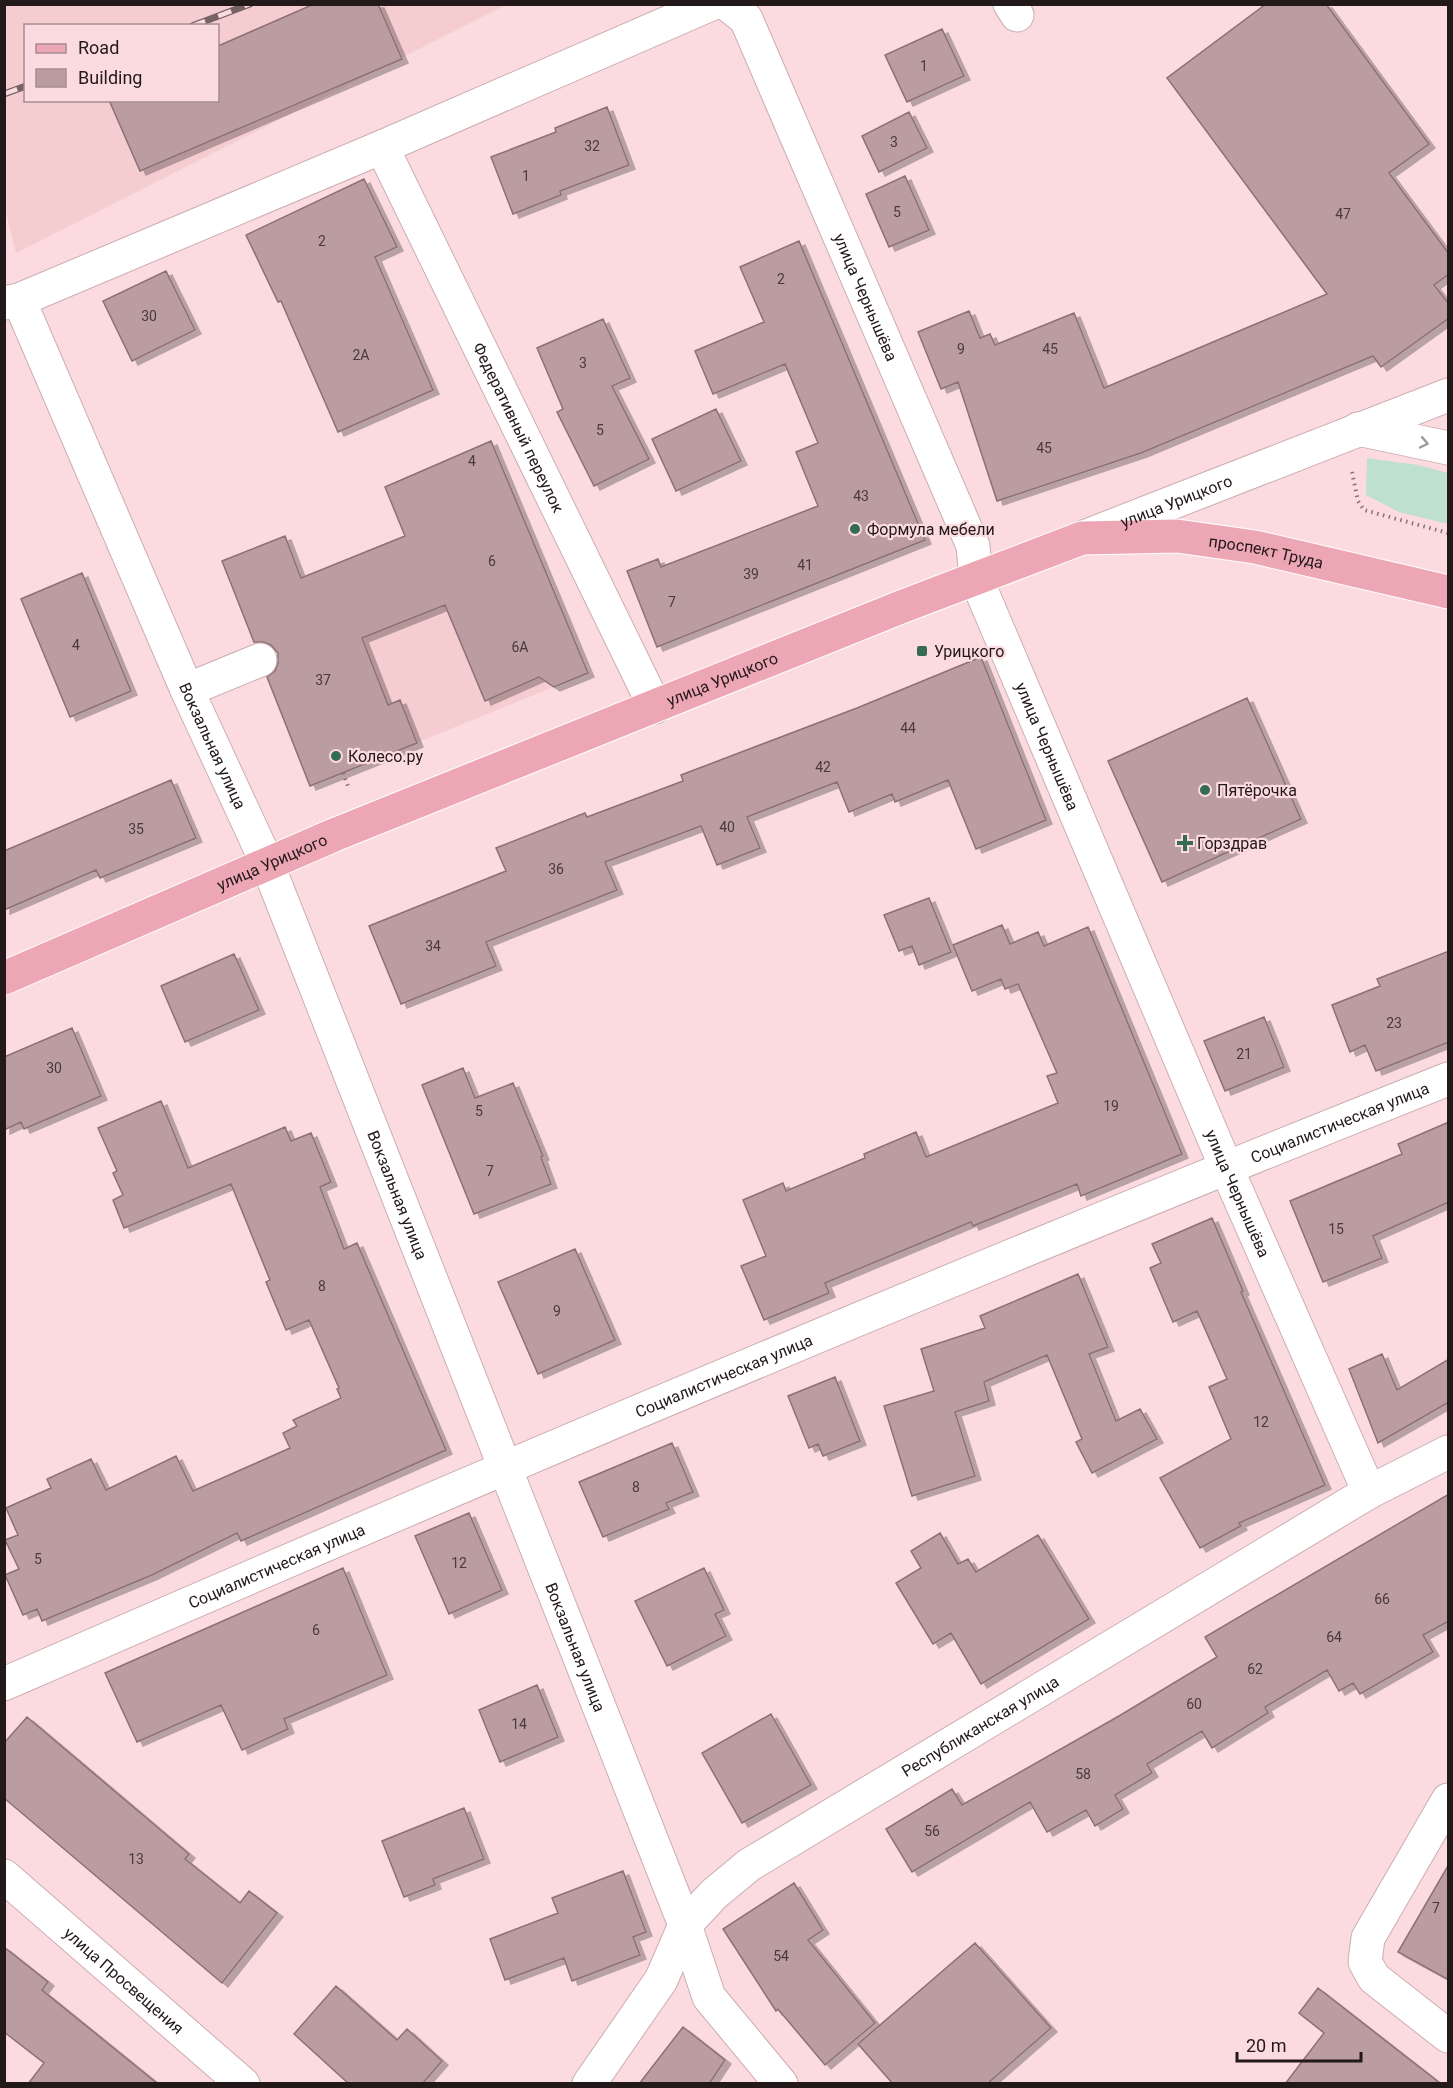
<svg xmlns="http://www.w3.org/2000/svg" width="1453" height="2088" viewBox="0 0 1453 2088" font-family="Roboto,sans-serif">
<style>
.built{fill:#f5cdd1;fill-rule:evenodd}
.green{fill:#bfe0ce}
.building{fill:#bb9da1;stroke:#8c7074;stroke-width:1.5;filter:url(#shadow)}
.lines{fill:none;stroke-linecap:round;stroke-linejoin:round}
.minor-casing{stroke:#ccadb1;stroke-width:35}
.major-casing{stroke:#fff;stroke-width:35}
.path{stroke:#887376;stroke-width:4;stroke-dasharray:1.5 4.5;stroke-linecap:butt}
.minor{stroke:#fff;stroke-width:33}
.major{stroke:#eda7b4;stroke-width:33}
.rail-casing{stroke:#766365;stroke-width:7}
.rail{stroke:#fbdbdf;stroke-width:4.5;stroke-dasharray:14;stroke-linecap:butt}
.oneway{stroke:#9c9798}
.poi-dot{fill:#346b51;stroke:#fbdbdf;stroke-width:2}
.labels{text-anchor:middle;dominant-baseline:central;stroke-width:4.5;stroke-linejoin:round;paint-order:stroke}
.number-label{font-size:14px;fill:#49393c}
.street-label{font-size:16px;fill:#23181a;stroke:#fbdbdf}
.poi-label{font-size:16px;fill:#23181a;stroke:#fbdbdf;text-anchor:start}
</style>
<defs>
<filter id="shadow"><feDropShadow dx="6" dy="4" stdDeviation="0" flood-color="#0004"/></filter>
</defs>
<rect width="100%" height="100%" fill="#fbdbdf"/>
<path class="built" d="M4,5h502l-490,248 -11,-44zM26,26h192v74h-192z
M395,540l154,40 39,93 -278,113 -72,-183z"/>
<path class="green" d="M1367,458l51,7 30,8v51l-49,-12 -33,-17z"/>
<path class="building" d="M314,4h64l24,55 -262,112 -31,-71h109v-54z
M1266,4h60l103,140 -40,29 60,81v20l-15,11 15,19v14l-68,49 -8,-11 -232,97 -144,48 -39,-119 -17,7 -23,-57 51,-21 11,27 10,-4 5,11 79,-32 30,75 223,-94 -160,-216z
M942,29l22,47 -57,26 -22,-47z
M607,107l22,58 -69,26 1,4 -48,19 -22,-57 65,-25 -1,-4z
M909,112l18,36 -48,24 -17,-36z
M905,176l24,54 -40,17 -23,-53z
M364,179l33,68 -22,10 58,133 -95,42 -57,-131 -3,1 -32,-67z
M799,241l126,299 -268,107 -30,-76 31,-12 3,8 157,-61 -22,-54 22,-9 -33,-79 -72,30 -18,-43 69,-29 -24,-55z
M166,271l29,59 -63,31 -29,-60z
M603,319l27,59 -18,8 37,73 -55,27 -37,-74 6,-3 -26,-61z
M716,409l25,52 -65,30 -24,-52z
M491,441l97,232 -34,14 -15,-10 -54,24 -40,-96 -83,33 26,67 12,-5 17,43 -107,43 -43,-109 8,-6 3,-8v-10l-7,-8 -8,-3h-9l-32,-81 63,-25 16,42 104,-42 -20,-49z
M82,573l49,118 -61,26 -49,-118z
M981,657l65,163 -70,29 -28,-69 -53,22 -3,-8 -43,18 -12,-30 -90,35 13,31 -43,17 -16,-39 -96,36 12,28 -131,52 10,24 -95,38 -32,-78 137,-55 -10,-23 89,-35 2,4 96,-36 -2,-6 176,-67z
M1247,698l54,121 -139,63 -54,-121z
M171,780l25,58 -96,40 -4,-8 -92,40v-59z
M929,898l22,54 -32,13 -7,-19 -13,5 -15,-36z
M1002,925l8,19 28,-12 6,14 44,-19 94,227 -101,42 -4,-12 -104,42 -2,-4 -146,61 4,10 -65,27 -23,-54 25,-10 -23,-56 40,-17 3,8 79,-33 -1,-4 52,-22 10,25 132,-54 -11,-27 10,-3 -39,-89 -13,5 -4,-10 -29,12 -19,-46z
M1449,951v91l-73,29 -11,-26 -15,7 -18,-47 48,-19 -3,-7z
M234,954l25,56 -74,32 -24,-56z
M1264,1017l20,50 -59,24 -21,-50z
M72,1028l29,68 -77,33 -3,-7 -17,8v-73z
M463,1068l12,30 38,-15 30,73 -2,1 10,27 -77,30 -52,-129z
M161,1101l27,67 97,-41 6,14 20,-8 20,49 -11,5 24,62 13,-6 89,207 -205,91 -4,-8 -85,42 -110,46 -5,-12 -14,6 -18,-40 14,-6 -14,-29 13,-5 -12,-27 45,-20 -4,-9 44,-20 15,31 70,-34 17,35 97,-43 -7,-15 14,-7 -4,-6 48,-22 -4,-9 2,-1 -30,-68 -23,10 -20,-48 4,-2 -39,-96 -107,44 -11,-28 10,-5 -10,-22 4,-2 -19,-43z
M1449,1122v80l-76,34 9,22 -59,24 -33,-81 112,-47 -4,-10z
M1212,1218l31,73 -2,1 84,193 -86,38 2,3 -41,22 -40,-70 71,-39 -22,-52 18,-8 -30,-68 -24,11 -23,-54 11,-5 -9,-19z
M575,1249l40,91 -77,34 -40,-92z
M1078,1274l30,73 -19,7 27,67 24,-12 17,30 -65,34 -16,-31 6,-3 -35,-84 -63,27 5,19 -34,11 20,64 -63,20 -28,-90 50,-15 -13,-42 64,-21 -5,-12z
M1382,1354l15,36 52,-31v43l-71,41 -29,-74z
M835,1377l25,64 -37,15 -5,-12 -9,4 -21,-52z
M672,1443l21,49 -27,11 3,6 -66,28 -24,-55z
M1449,1494v127l-26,14 10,17 -73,42 -7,-11 -14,8 -12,-21 -62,37 3,6 -56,35 -10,-17 -55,33 5,9 -37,22 8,14 -28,17 -9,-16 -39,22 -17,-30 -118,70 -26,-43 66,-40 10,16 157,-89 98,-59 -12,-20z
M469,1513l33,77 -53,24 -34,-78z
M940,1533l18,31 10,-5 8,13 62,-37 51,84 -108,65 -30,-51 -18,11 -37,-61 25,-15 -10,-17z
M343,1568l44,107 -103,44 4,10 -46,21 -21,-45 -84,37 -32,-69z
M704,1568l20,42 -9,4 11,22 -59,30 -32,-65z
M537,1685l21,52 -58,25 -21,-52z
M771,1714l40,71 -69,38 -40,-70z
M27,1717l162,137 -4,5 55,44 9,-12 28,22 -55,70 -218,-185v-55z
M464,1808l20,51 -51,20 2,6 -31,12 -22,-56z
M1449,1864v116l-51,-28z
M623,1871l23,61 -13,5 7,18 -68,26 -8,-23 -59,22 -15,-41 68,-26 -6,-15z
M794,1883l29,47 -15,10 67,83 -50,42 -47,-56 -2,2 -53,-82z
M975,1943l76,85 -64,56h-94l-35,-40z
M4,1947l44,35 -6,8 116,94h-130l16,-21 -40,-31z
M336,1986l61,54 10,-11 35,32 -20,23h-73l-55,-50z
M1318,1988l123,96h-156l39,-51 -25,-20z
M683,2027l42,33 -16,24h-70z"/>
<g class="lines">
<g class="minor-casing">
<g id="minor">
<path id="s1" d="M727,4l19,15 227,527 3,32 250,589 143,325"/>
<path d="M1010,4l7,11"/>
<path id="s2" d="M382,147l273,560"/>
<path id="s3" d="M19,300l168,390 80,173 418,1062 24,72 72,87"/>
<path d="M4,303l15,-3 363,-153 329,-143"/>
<path d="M1358,429l90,19"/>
<path id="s4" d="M1084,537l364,-142"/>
<path d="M187,690l73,-30"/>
<path id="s5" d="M4,1684c479,-209 959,-412 1444,-605"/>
<path d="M1448,1800l-80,138 -3,24 9,16 74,58"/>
<path id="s6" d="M4,1876l239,208"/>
<path id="s7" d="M589,2084l72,-104 24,-55 29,-31 35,-29 620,-373 79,-40"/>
</g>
</g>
<g class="major-casing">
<g id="major">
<path id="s8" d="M4,978l330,-143 567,-228 181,-69 95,-2 78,11 193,45"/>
</g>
</g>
<path class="path" d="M1352,472l6,29 6,9 84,23
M343,773l6,16"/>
<use href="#minor" class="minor"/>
<use href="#major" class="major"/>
<g class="rail-casing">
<path id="rail" d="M192,26l58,-22
M4,94l22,-8"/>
</g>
<use href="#rail" class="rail"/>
</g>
<defs><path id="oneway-chevron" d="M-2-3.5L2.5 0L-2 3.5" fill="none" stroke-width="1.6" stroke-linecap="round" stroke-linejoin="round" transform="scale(1.5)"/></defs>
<use class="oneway" href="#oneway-chevron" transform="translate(1424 443) rotate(12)"/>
<g class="poi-dot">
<circle cx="855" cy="529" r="6"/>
<rect x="916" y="645" width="12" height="12" rx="3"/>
<circle cx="336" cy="756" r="6"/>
<circle cx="1205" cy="790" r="6"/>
<path d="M1182 834h6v6h6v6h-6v6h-6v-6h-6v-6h6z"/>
</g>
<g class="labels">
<g class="number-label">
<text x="924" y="66">1</text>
<text x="894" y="142">3</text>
<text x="592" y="146">32</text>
<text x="526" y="176">1</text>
<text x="897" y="212">5</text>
<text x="1343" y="214">47</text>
<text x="322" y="241">2</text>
<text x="781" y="279">2</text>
<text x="149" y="316">30</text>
<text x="961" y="349">9</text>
<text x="1050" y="349">45</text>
<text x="361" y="355">2А</text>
<text x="583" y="363">3</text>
<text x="600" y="430">5</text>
<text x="1044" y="448">45</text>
<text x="472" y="461">4</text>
<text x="861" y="496">43</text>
<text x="492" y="561">6</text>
<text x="805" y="565">41</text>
<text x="751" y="574">39</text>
<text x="672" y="602">7</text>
<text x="76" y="645">4</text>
<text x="520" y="647">6А</text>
<text x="323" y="680">37</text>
<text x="908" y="728">44</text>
<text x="823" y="767">42</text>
<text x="727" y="827">40</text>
<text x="136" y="829">35</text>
<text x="556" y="869">36</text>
<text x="433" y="946">34</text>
<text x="1394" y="1023">23</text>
<text x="1244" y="1054">21</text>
<text x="54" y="1068">30</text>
<text x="1111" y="1106">19</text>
<text x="479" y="1111">5</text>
<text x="490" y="1171">7</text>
<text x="1336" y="1229">15</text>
<text x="322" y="1286">8</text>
<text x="557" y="1311">9</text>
<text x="1261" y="1422">12</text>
<text x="636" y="1487">8</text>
<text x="38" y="1559">5</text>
<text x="459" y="1563">12</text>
<text x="1382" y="1599">66</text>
<text x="316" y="1630">6</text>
<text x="1334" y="1637">64</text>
<text x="1255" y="1669">62</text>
<text x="1194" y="1704">60</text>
<text x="519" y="1724">14</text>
<text x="1083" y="1774">58</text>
<text x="932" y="1831">56</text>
<text x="136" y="1859">13</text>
<text x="1436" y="1908">7</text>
<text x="781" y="1956">54</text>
</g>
<g class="street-label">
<text stroke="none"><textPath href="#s1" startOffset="327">улица Чернышёва</textPath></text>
<text stroke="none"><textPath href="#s2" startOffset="312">Федеративный переулок</textPath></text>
<text stroke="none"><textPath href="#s4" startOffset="99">улица Урицкого</textPath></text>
<text stroke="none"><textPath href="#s8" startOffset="1350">проспект Труда</textPath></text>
<text stroke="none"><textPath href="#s8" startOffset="778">улица Урицкого</textPath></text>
<text stroke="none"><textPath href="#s3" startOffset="486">Вокзальная улица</textPath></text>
<text stroke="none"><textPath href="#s1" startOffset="813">улица Чернышёва</textPath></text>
<text stroke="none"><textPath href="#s8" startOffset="292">улица Урицкого</textPath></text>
<text stroke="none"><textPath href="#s5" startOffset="1449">Социалистическая улица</textPath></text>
<text stroke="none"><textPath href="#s1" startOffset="1299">улица Чернышёва</textPath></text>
<text stroke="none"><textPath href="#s3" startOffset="972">Вокзальная улица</textPath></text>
<text stroke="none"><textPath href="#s5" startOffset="783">Социалистическая улица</textPath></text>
<text stroke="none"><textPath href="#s5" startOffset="297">Социалистическая улица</textPath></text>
<text stroke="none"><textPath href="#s3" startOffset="1458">Вокзальная улица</textPath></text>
<text stroke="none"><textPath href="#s7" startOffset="544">Республиканская улица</textPath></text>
<text stroke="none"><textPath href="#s6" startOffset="159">улица Просвещения</textPath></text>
</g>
<g class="poi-label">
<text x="867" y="529">Формула мебели</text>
<text x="934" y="651">Урицкого</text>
<text x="348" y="756">Колесо.ру</text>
<text x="1217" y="790">Пятёрочка</text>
<text x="1197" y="843">Горздрав</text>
</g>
</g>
<rect width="1453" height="2088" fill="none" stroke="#23181a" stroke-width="12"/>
<rect x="24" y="24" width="195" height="78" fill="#fbdbdf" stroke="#a58d90" stroke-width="1.5"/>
<rect x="36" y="44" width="30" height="9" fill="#eda7b4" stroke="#a58d90" stroke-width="1.5"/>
<text x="78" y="54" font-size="18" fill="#23181a">Road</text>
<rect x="36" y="69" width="30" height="18" fill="#bb9da1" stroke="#a58d90" stroke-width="1.5"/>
<text x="78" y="84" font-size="18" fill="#23181a">Building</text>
<path d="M1237 2052v9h124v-9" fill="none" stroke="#23181a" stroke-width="3"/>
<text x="1246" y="2052" font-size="18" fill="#23181a" stroke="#fbdbdf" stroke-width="4.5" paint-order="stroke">20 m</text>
</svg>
